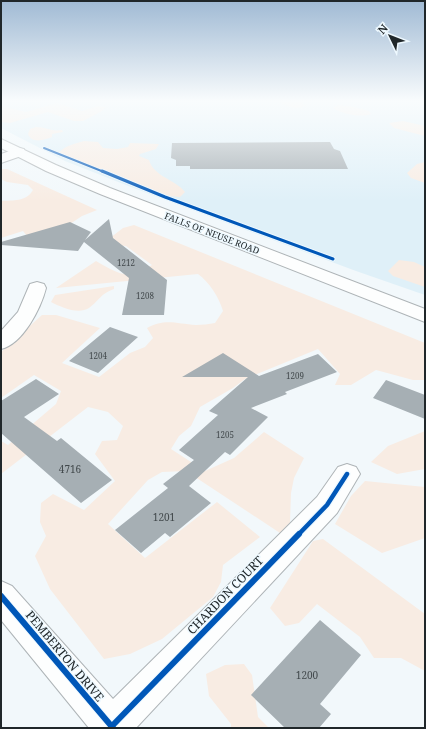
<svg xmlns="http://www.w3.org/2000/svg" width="426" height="729" viewBox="0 0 426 729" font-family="'Noto Serif',serif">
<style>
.built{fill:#dff0f8}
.green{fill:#f8ece3}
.building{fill:#a6afb4}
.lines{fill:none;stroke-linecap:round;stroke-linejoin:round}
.minor-casing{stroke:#aeb4b7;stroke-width:2}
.major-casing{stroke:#aeb4b7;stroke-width:2}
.minor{fill:#fdfefe;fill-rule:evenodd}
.major{fill:#fdfefe;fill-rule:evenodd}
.cycleway-far3-casing{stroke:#eef9ff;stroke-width:3.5}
.cycleway-far2-casing{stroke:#eef9ff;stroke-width:5}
.cycleway-far1-casing{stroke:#eef9ff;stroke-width:7}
.cycleway-casing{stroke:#eef9ff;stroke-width:8}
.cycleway-far3{stroke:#0057b8;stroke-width:2}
.cycleway-far2{stroke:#0057b8;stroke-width:3}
.cycleway-far1{stroke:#0057b8;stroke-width:4.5}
.cycleway{stroke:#0057b8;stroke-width:6}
.labels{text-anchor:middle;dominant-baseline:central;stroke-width:3;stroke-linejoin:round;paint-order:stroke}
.number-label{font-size:8px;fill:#42494c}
.far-street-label{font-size:9px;fill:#20272a;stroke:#eef9ff}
.near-number-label{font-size:10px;fill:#42494c}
.near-street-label{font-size:12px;fill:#20272a;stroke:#eef9ff}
</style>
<rect width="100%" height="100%" fill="#f2f8fb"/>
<path class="built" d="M1,100h424v195l-69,-24 -225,-84 -66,-26 -64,-33z"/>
<path class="green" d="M282,100h34l-13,1v3l3,1c-9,6 -18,1 -27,-3z
M57,103l25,8 16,-5 8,1 -4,4 -19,10h-9l-26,-9 -38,11 -9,-1v-16l25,6z
M339,105c11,1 20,3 30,6l2,3c-11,4 -28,0 -38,-6z
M403,121l22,5v10l-31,-8 -5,-5z
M36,127c10,0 16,5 26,3l1,2 -11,2v3c-8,3 -20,7 -24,-3l2,-5z
M84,141l14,1 5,6 14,1 11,-2 2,-4 29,1 -3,5 -16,5 -1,2 10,4c5,17 26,19 36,32l-5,5 -11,-1 -110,-43c6,-8 16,-9 25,-12z
M425,162v21l-14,-5 -4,-5 10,-9z
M1,169h6l90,41 -15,6 -18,12 -34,12 -7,-9 -22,7v-37c12,-1 25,1 32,-11l-5,-5 -21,-3 -6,-3z
M134,225l291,118v37h-12l-37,-10 -25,15h-16l5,-11 -22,-25 -73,30 -12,9 -33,19 -9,19 -12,10 -8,13 34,22 29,-13 30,-26 40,26 -10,20 -3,15 -1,30 -10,10 -94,-62 -24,1 -14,8 -40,44 37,34 72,-56 43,35 -37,28 -2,17 -8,15 -51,42 -32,15 -26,5 -54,-70 -15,-33 11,-20 -6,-14 1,-19 12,-9 31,16 31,-29 -20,-27 7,-13 15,-1 6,-14 -15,-14 -20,-5 -87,67v-33l7,4 48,-41 5,-13 -27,-16 -33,23v-46l41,-37h14l44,13 -38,35 37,14 31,-24 15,-6 8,-9 -6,-10c18,-10 30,-4 49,-3 6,0 13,-1 19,-2l8,-12c-4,-14 -14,-29 -25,-37l-142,14 40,-27c25,14 30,19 56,4l-26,-19 -13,-1 -3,-7 13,-10z
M399,260l15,2 11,5v20l-32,-11 -5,-5z
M114,286v3c-14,5 -14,11 -25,19 -11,7 -28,-1 -38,-6l4,-7z
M425,431v38l-28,5 -26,-12 17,-16z
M365,481l60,6v51l-43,15 -47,-29 16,-28z
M323,539l102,75v57l-24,-13h-27l-14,-21 -43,-33 -18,19 -14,3 -15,-18 43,-67z
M244,664l8,11 6,42 11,11h-38v-4l-22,-28 -3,-22 19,-9z"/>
<path class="building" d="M330,142l4,7 6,2 8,18h-158v-3h-14v-6l-5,-2 1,-15z
M109,219l4,19 54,42 -3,35h-42l7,-37 -45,-36 -6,9 -77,-6v-3l69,-20 21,10 -6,8z
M110,327l28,10 -40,36 -29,-12z
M223,353l36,23 59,-22 19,18 -52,20 2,2 -36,14 17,9 -38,38 -5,-3 -36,34 22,17 -41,34 -5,-4 -24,20 -26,-23 53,-42 -5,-4 31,-24 -15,-10 39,-35 -9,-4 39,-34h-66z
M36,379l23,15 -35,23 33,24 4,-3 51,42 -31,23 -80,-70v-32z
M386,380l39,15v24l-52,-21z
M320,620l41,35 -41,49 11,10 -12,14h-34l-34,-33z"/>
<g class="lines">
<g class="minor-casing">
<path id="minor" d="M19,148l5,1 1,3 -1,3 -23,8v-9z
M37,282l7,2 2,4c-5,20 -23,56 -45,61v-18l17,-19 12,-28z
M347,464l9,3 4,7 -23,39 -201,215h-47l-88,-108v-39l11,5 101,113 204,-202 21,-30z"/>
</g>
<g class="major-casing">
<path id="major" d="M1,139l55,26 54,23 315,121v13l-325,-128 -54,-23 -45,-23z"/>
</g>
<use href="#minor" class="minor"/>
<use href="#major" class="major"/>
<g class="cycleway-far3-casing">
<path id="cycleway-far3" d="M44,148l60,24"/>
</g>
<g class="cycleway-far2-casing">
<path id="cycleway-far2" d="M102,171l63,26 168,62"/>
</g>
<g class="cycleway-far1-casing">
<path id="cycleway-far1" d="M298,535l29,-30 20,-31"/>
</g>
<g class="cycleway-casing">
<path id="cycleway" d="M1,596l112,132
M112,726l187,-192"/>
</g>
<use href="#cycleway-far3" class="cycleway-far3"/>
<use href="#cycleway-far2" class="cycleway-far2"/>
<use href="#cycleway-far1" class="cycleway-far1"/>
<use href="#cycleway" class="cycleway"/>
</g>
<linearGradient id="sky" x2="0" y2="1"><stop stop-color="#a0bad4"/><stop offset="0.5" stop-color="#f9fcfd"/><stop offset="1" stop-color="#f9fcfd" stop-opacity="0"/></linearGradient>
<rect width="426" height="202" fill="url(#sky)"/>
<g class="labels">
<g class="number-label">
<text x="126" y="262">1212</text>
<text x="145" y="295">1208</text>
<text x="98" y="355">1204</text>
<text x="295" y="375">1209</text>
<text x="225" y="434">1205</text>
</g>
<g class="far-street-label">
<text transform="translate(212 233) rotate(21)">FALLS OF NEUSE ROAD</text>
</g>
<g class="near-number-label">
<text x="70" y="469">4716</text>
<text x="164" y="517">1201</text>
<text x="307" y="675">1200</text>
</g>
<g class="near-street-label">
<text transform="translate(225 595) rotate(-46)">CHARDON COURT</text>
<text transform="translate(65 656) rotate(50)">PEMBERTON DRIVE</text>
</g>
</g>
<rect width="426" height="729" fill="none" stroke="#20272a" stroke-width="4"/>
<g transform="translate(390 36) rotate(313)" stroke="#eef9ff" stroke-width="3" paint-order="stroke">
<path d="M0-3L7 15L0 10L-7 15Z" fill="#20272a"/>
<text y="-6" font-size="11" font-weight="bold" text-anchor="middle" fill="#20272a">N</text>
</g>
</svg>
